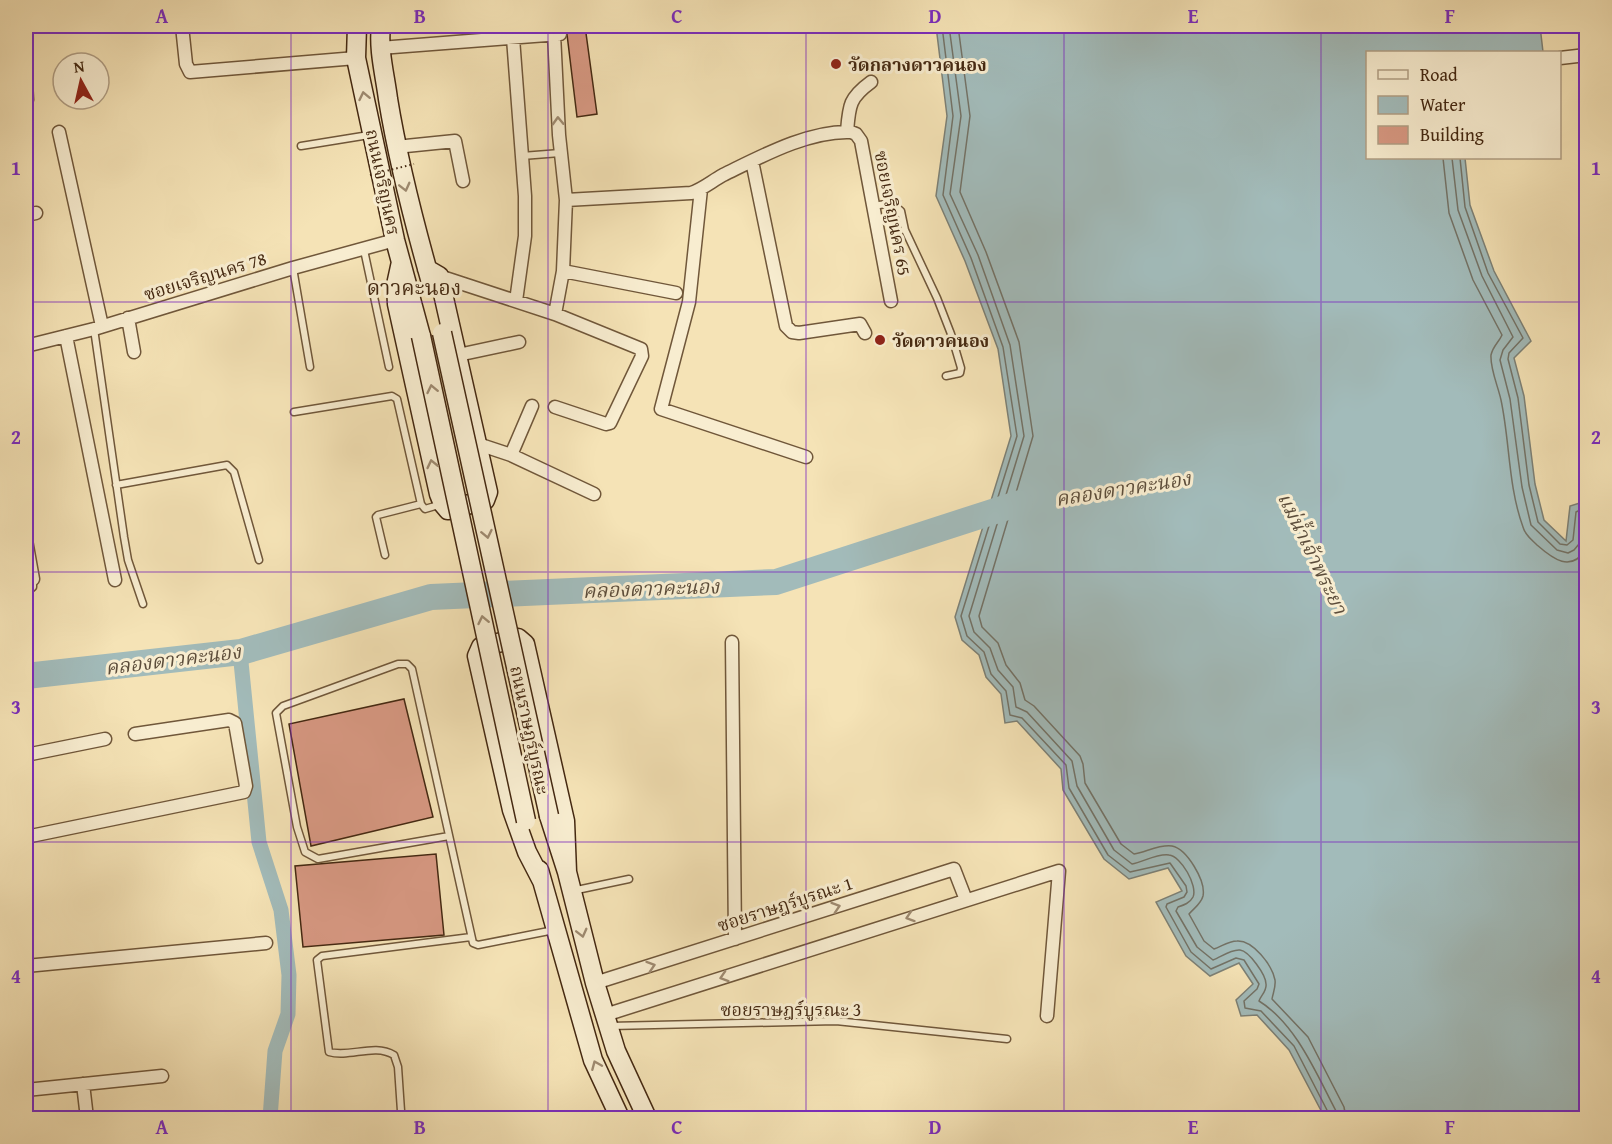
<svg xmlns="http://www.w3.org/2000/svg" width="1612" height="1144" viewBox="0 0 1612 1144" font-family="'Gentium Book Plus','Noto Serif Thai',serif">
<style>
.water{fill:#a2bbba;stroke:#7c8076;stroke-width:1.5}
.lines{fill:none;stroke-linecap:round;stroke-linejoin:round}
.shore{stroke:#737266;stroke-width:1.5}
.canal{stroke:#a2bbba;stroke-width:15}
.river{stroke:#a2bbba;stroke-width:26}
.building{fill:#d79882;stroke:#442811;stroke-width:1.5}
.service-casing{stroke:#70573a;stroke-width:9}
.minor-casing{stroke:#70573a;stroke-width:15}
.secondary-casing{stroke:#442811;stroke-width:21}
.service{stroke:#f8edd0;stroke-width:6}
.minor{stroke:#f8edd0;stroke-width:12}
.secondary{stroke:#f8edd0;stroke-width:18}
.secondary-bridge-casing{stroke:#442811;stroke-width:21;stroke-linecap:butt}
.path-bridge{stroke:#442811;stroke-width:2;stroke-dasharray:1.5 3;stroke-linecap:butt}
.secondary-bridge{stroke:#f8edd0;stroke-width:18}
.oneway{stroke:#9e8a70}
.grid{fill:none;stroke:#7b2cbf;stroke-width:1.5;stroke-opacity:0.55}
.poi-dot{fill:#8f2418;stroke:#f8edd0;stroke-width:2}
.labels{text-anchor:middle;dominant-baseline:central;stroke-width:6;stroke-linejoin:round;paint-order:stroke}
.poi-label{font-size:18px;font-weight:bold;fill:#442811;stroke:#f8edd0;text-anchor:start}
.street-label{font-size:18px;fill:#442811;stroke:#f8edd0}
.water-label{font-size:20px;font-style:italic;fill:#5c4d3b;stroke:#f8edd0}
.quarter-label{font-size:21px;fill:#442811;stroke:#f8edd0}
.neatline{fill:none;stroke:#7b2cbf;stroke-width:2}
.grid-label{font-size:20px;text-anchor:middle;font-weight:bold;fill:#7b2cbf}
</style>
<rect width="100%" height="100%" fill="#f5e3b6"/>
<filter id="stains"><feTurbulence type="fractalNoise" baseFrequency=".00333" numOctaves="4"/><feColorMatrix values="0 0 0 0 .2 0 0 0 0 .09 0 0 0 0 .02 0 0 0 .5 -.17"/></filter>
<radialGradient id="worn" r=".72"><stop offset=".6" stop-color="#630" stop-opacity="0"/><stop offset="1" stop-color="#630" stop-opacity=".3"/></radialGradient>
<path class="water" d="M936,26h604l3,26h-175v106h97l5,47 24,66 37,70 -17,17 10,38 11,88 9,36 22,21 4,-35 16,-5v617h-261l-36,-68 -32,-35 -16,1 -5,-16 17,-16 -14,-21 -29,13 -24,-20 -30,-54 26,-11 -14,-23 -39,11 -25,-20 -41,-69 -2,-21 -44,-48 -12,2 -4,-29 -15,-17 -7,-22 -17,-15 -7,-23 56,-181 -13,-87 -33,-88 -29,-65 11,-80z"/>
<g class="lines">
<path class="shore" d="M942,26l11,90 -10,79 28,63 32,89 14,89 -56,180 6,20 17,16 7,22 15,17 4,24 12,3 44,47 3,23 39,67 22,17 40,-9 16,23 1,6 -3,5 -17,7 -1,3 25,45 20,17 25,-11 8,2 15,24 -2,5 -13,12 1,7 16,3 33,35 35,68v4
M949,26l12,90 -11,78 28,61 32,90 14,91 -55,180 5,16 16,16 8,22 15,17 3,20 11,5 45,49 5,25 37,64 18,14c11,-2 26,-11 37,-9 12,1 29,31 24,42 -3,6 -9,8 -15,10l-2,4 21,36 16,13c8,-3 18,-11 27,-10 9,1 26,25 26,34 1,7 -5,11 -7,17 37,23 57,72 77,110l1,7
M958,26l12,90 -10,76 26,60 33,90 14,94 -54,180 3,11 16,16 8,22 14,18 5,17 9,6 46,50 3,8 2,19 36,61 13,10c12,-2 26,-10 38,-8 15,3 34,35 31,50 -2,8 -9,12 -14,18l15,27 10,8c8,-3 15,-8 23,-8 16,-1 35,24 38,39 1,7 -2,13 -3,19l36,38 36,70 2,11
M1443,158l6,55 24,67 29,55c-3,7 -9,11 -11,20 -1,14 7,31 10,45 9,42 7,86 22,127 2,8 8,12 14,18 16,14 34,28 49,4
M1452,158l6,52 24,66 31,61 -10,13 -3,10 10,39 12,88 9,38 26,25 11,3 6,-3 5,-6 3,-26 4,-3
M1460,158l5,49 23,66 35,65 -14,15 -1,6 10,39 11,87 9,37 22,22 7,1 6,-5 3,-28 10,-5"/>
<path class="canal" d="M240,652l19,190 22,68 8,65 -1,39 -13,37 -5,67"/>
<path class="river" d="M26,676l215,-24 190,-55 345,-15 244,-79"/>
</g>
<path class="building" d="M566,26h19l12,88 -20,3z
M404,699l29,118 -122,29 -22,-122z
M436,854l8,81 -141,12 -8,-81z"/>
<g class="lines">
<g class="service-casing">
<path id="service" d="M26,26l4,74
M301,146l68,-11
M522,156l38,-3
M873,206l19,-3 9,8 4,19 32,68 14,36 10,34 -1,5 -14,3
M364,250l25,117
M293,268l17,99
M94,329l30,208 4,23 15,44
M294,412l98,-16 5,3 24,105 4,5 17,-5
M116,485l111,-20 7,7 25,88
M385,555l-9,-38 2,-2 43,-11
M26,593l7,-6v-8
M449,836l-131,23 -13,-7 -8,-25 -21,-114 7,-7 115,-42h9l5,5 61,274 5,2 76,-15
M572,891l57,-12
M610,1026l226,-5 171,18
M401,1111l-3,-44 -4,-12c-20,-12 -44,3 -65,-3l-12,-92 5,-4 149,-19"/>
</g>
<g class="minor-casing">
<path id="minor" d="M182,26l4,38 4,8 166,-14
M554,34l5,101 7,65 -3,71 -8,43
M513,38l12,158v40l-9,65
M380,48l180,-14
M1560,58l26,-3
M59,132l43,194
M847,132c2,-26 2,-34 24,-50
M396,147l59,-6 8,40
M752,161l34,165 6,6 7,1 61,-9 5,9
M701,189l-12,113 -28,107 145,48
M566,200l125,-7c12,-4 21,-12 32,-18 37,-18 86,-45 128,-43l5,2 5,7 30,160
M26,215l10,-2
M563,271l113,22
M439,276l116,38 86,35 1,7 -32,67 -4,1 -51,-17
M128,318l6,34
M66,336l49,244
M26,346l68,-17 199,-61 102,-28
M458,355l61,-13
M478,444l33,11 83,39
M511,455l21,-49
M26,540l7,39
M732,642l3,297
M26,755l79,-16
M26,837l218,-45 2,-6 -11,-63 -6,-3 -94,14
M26,966l240,-23
M595,983l359,-114 12,31
M605,1015l454,-144 -12,145
M83,1084l4,34
M26,1090l136,-14"/>
</g>
<g class="secondary-casing">
<path id="secondary" d="M357,26l-1,32 39,182 26,96
M381,26c-3,24 4,49 7,73 10,61 25,120 42,180
M401,262l-5,23 1,19 42,190 4,10 5,6 37,-10 3,-8 -49,-216 -12,-7
M549,816l18,56 28,111 21,68 31,67
M539,870l54,190 27,58
M542,881l-15,-29 -15,-42 -35,-154 4,-9 37,-9 7,6 40,177 2,51"/>
</g>
<use href="#service" class="service"/>
<use href="#minor" class="minor"/>
<use href="#secondary" class="secondary"/>
<g class="secondary-bridge-casing">
<path id="secondary-bridge" d="M442,333l107,483
M421,336l105,485"/>
</g>
<path class="path-bridge" d="M370,175l44,-11"/>
<use href="#secondary-bridge" class="secondary-bridge"/>
</g>
<defs><path id="oneway-chevron" d="M-2-3.5L2.5 0L-2 3.5" fill="none" stroke-width="1.6" stroke-linecap="round" stroke-linejoin="round" transform="scale(1.5)"/></defs>
<g class="oneway">
<use href="#oneway-chevron" transform="translate(364 96) rotate(-102)"/>
<use href="#oneway-chevron" transform="translate(558 121) rotate(-92)"/>
<use href="#oneway-chevron" transform="translate(405 187) rotate(76)"/>
<use href="#oneway-chevron" transform="translate(432 389) rotate(-102)"/>
<use href="#oneway-chevron" transform="translate(432 464) rotate(-103)"/>
<use href="#oneway-chevron" transform="translate(487 534) rotate(78)"/>
<use href="#oneway-chevron" transform="translate(483 620) rotate(-102)"/>
<use href="#oneway-chevron" transform="translate(836 907) rotate(-18)"/>
<use href="#oneway-chevron" transform="translate(910 917) rotate(162)"/>
<use href="#oneway-chevron" transform="translate(582 933) rotate(76)"/>
<use href="#oneway-chevron" transform="translate(651 966) rotate(-18)"/>
<use href="#oneway-chevron" transform="translate(724 977) rotate(162)"/>
<use href="#oneway-chevron" transform="translate(596 1065) rotate(-113)"/>
</g>
<path class="grid" d="M291,26v1092M548,26v1092M806,26v1092M1064,26v1092M1321,26v1092M26,302h1560M26,572h1560M26,842h1560"/>
<g class="poi-dot">
<circle cx="836" cy="64" r="6"/>
<circle cx="880" cy="340" r="6"/>
</g>
<g class="labels">
<g class="poi-label">
<text x="848" y="64">วัดกลางดาวคนอง</text>
<text x="892" y="340">วัดดาวคนอง</text>
</g>
<g class="street-label">
<text transform="translate(383 182) rotate(78)">ถนนเจริญนคร</text>
<text transform="translate(893 213) rotate(79)">ซอยเจริญนคร 65</text>
<text transform="translate(205 276) rotate(-17)">ซอยเจริญนคร 78</text>
<text transform="translate(530 730) rotate(78)">ถนนราษฎร์บูรณะ</text>
<text transform="translate(785 904) rotate(-18)">ซอยราษฎร์บูรณะ 1</text>
<text x="791" y="1009">ซอยราษฎร์บูรณะ 3</text>
</g>
<g class="water-label">
<text transform="translate(1123 488) rotate(-9)">คลองดาวคะนอง</text>
<text transform="translate(1313 553) rotate(64)">แม่น้ำเจ้าพระยา</text>
<text transform="translate(651 588) rotate(-2)">คลองดาวคะนอง</text>
<text transform="translate(173 659) rotate(-7)">คลองดาวคะนอง</text>
</g>
<g class="quarter-label">
<text x="414" y="287">ดาวคะนอง</text>
</g>
</g>
<rect width="1612" height="1144" fill="none" stroke="#f5e3b6" stroke-width="66"/>
<rect x="1366" y="51" width="195" height="108" fill="#f8edd0" stroke="#b09e84" stroke-width="1.5"/>
<rect x="1378" y="70" width="30" height="9" fill="#f8edd0" stroke="#b09e84" stroke-width="1.5"/>
<text x="1420" y="81" font-size="18" fill="#442811">Road</text>
<rect x="1378" y="96" width="30" height="18" fill="#a2bbba" stroke="#b09e84" stroke-width="1.5"/>
<text x="1420" y="111" font-size="18" fill="#442811">Water</text>
<rect x="1378" y="126" width="30" height="18" fill="#d79882" stroke="#b09e84" stroke-width="1.5"/>
<text x="1420" y="141" font-size="18" fill="#442811">Building</text>
<g transform="translate(81 81) rotate(352)"><circle r="28" fill="#f8edd0" stroke="#b09e84" stroke-width="1.5"/>
<path d="M0-4.5L10 22L0 15L-10 22Z" fill="#8f2418"/>
<text y="-9" font-size="16" font-weight="bold" text-anchor="middle" fill="#442811">N</text>
</g>
<rect x="33" y="33" width="1546" height="1078" class="neatline"/>
<g class="grid-label">
<text x="162" y="23">A</text>
<text x="420" y="23">B</text>
<text x="677" y="23">C</text>
<text x="935" y="23">D</text>
<text x="1193" y="23">E</text>
<text x="1450" y="23">F</text>
<text x="16" y="175">1</text>
<text x="1596" y="175">1</text>
<text x="16" y="444">2</text>
<text x="1596" y="444">2</text>
<text x="16" y="714">3</text>
<text x="1596" y="714">3</text>
<text x="16" y="983">4</text>
<text x="1596" y="983">4</text>
<text x="162" y="1134">A</text>
<text x="420" y="1134">B</text>
<text x="677" y="1134">C</text>
<text x="935" y="1134">D</text>
<text x="1193" y="1134">E</text>
<text x="1450" y="1134">F</text>
</g>
<rect width="100%" height="100%" filter="url(#stains)"/>
<rect width="100%" height="100%" fill="url(#worn)"/>
</svg>
